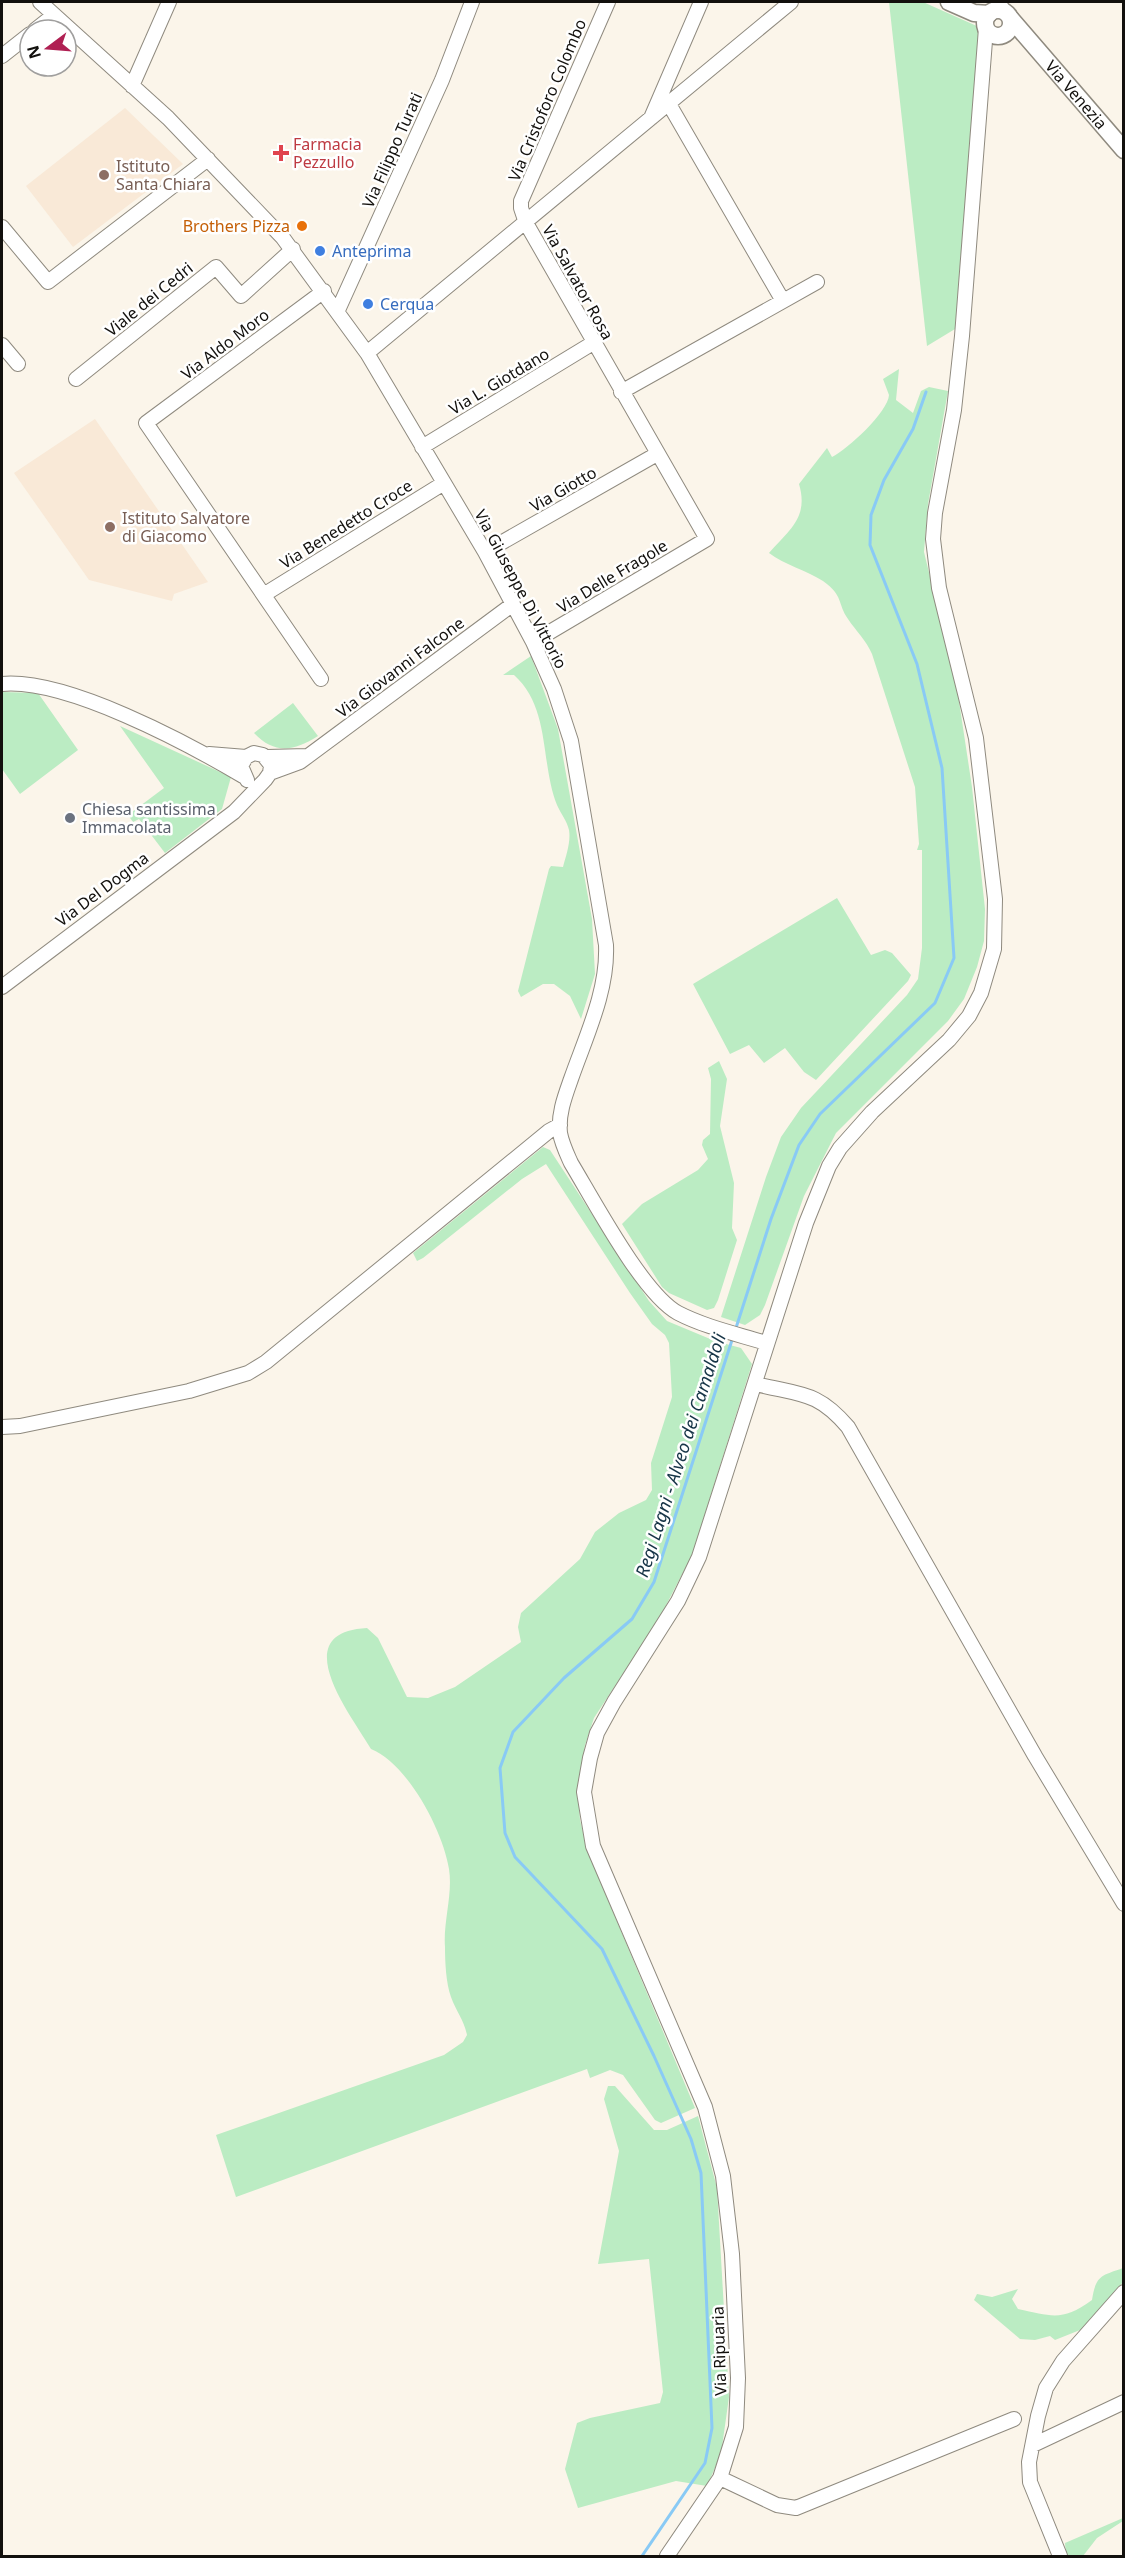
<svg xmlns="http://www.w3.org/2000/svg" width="1125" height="2558" viewBox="0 0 1125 2558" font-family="'Noto Sans',sans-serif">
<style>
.education{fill:#f9e9d7}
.green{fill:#bbecc3}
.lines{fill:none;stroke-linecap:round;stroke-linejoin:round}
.stream{stroke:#89caf5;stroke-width:3}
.minor-casing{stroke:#8f8a7f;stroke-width:16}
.major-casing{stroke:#8f8a7f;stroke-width:19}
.minor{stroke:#fff;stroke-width:14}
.major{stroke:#fff;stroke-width:16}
.health-dot{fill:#e0444e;stroke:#fff;stroke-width:2}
.education-dot{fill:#8d6e63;stroke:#fff;stroke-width:2}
.food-dot{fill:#e8710a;stroke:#fff;stroke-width:2}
.shop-dot{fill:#3f7fe0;stroke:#fff;stroke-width:2}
.worship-dot{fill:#6b7280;stroke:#fff;stroke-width:2}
.labels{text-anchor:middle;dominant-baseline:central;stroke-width:5;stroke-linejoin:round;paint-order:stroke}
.street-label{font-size:16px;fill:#12100d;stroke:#fff}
.health-label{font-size:16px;fill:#be3a42;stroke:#fff;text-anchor:start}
.education-label{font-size:16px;fill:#785e54;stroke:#fff;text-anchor:start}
.food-label{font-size:16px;fill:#c56008;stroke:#fff;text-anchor:end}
.shop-label{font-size:16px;fill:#366cbe;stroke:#fff;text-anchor:start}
.worship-label{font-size:16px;fill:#5b616d;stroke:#fff;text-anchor:start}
.water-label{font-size:18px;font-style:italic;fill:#173547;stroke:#fff}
</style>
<rect width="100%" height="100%" fill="#fbf5ea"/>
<path class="education" d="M125,108l58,56 -110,83 -47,-61z
M95,419l113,163 -34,12 -2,7 -83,-21 -75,-107z"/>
<path class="green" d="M889,2h34l56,25 -24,302 -28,17z
M899,369l-3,31 17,13 8,-22 8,-4 19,4 -20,113 -4,48 33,136 15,99 13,122 -1,32 -7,26 -13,32 -16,22 -112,112 -32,63 -39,109 -5,10 -15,10 -24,-8 45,-140 15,-40 20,-29 106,-113 11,-16 4,-31v-98h-5l2,-6 -4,-57 -43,-133c-6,-14 -16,-23 -24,-35 -11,-16 -4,-23 -25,-38 -17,-11 -38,-16 -54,-28 20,-23 40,-35 30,-69l28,-36 5,9c16,-8 56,-45 57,-62l-6,-16z
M531,656l27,73 34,190 3,55 -14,45 -11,-23 -16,-12h-11l-22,13 -3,-6 31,-122 2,-3 12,1c3,-11 8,-25 6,-37 -2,-9 -8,-16 -12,-25 -17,-42 -6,-97 -43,-130h-11z
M2,692l36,1 40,57 -58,44 -18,-25z
M293,703l25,33c-24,15 -43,19 -64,-3z
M120,726l111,51 -9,32 -57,44 -26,-34 -6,3 -5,-7 36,-27z
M837,898l34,57 14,-5 7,3 19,22 -3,6 -92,99 -12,-8 -19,-24 -21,15 -15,-18 -19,9 -37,-70z
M719,1061l8,18 -7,47 14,57 -2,45 5,12 -19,60 -4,8 -7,2 -38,-17 -7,-6 -40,-63 20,-20 56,-34 10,-11 -6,-14 1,-5 7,-6 1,-55 -3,-11z
M543,1147l7,3 99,151 18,20 48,20 26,7 11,16 -60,191 -32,62 -66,101 -9,27 -7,43 2,32 8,32 107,256 -34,15 -6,-3 -32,-45 -13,-5 -20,8 -3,-9 -351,128 -20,-62 228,-80 19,-13 4,-7c-3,-15 -11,-24 -16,-38 -5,-14 -6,-35 -6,-50 -2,-25 8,-53 4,-78 -6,-38 -41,-105 -78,-120 -20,-34 -86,-117 -4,-121l11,10 29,59 21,1 27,-11 66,-45 -3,-15 3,-14 59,-54 15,-27 24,-19 27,-13 6,-10 -1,-27 21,-66 -3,-54 -4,-8 -13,-11 -22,-31 -84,-129 -24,15 -99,79 -6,3 -4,-8z
M608,2086h7l39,44h13l31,-14 19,72 12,209 -8,57 -14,32 -31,-5 -98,27 -13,-39 12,-46 13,-5 70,-15 3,-11 -14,-133 -51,5 21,-113 -15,-52z
M1123,2268v14l-38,46 -30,12 -5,-4 -15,4 -15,-1 -46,-39 3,-6 15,3 26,-8 -6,10 6,10c34,7 44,13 74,-9 4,-25 9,-24 31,-32z
M1123,2518v3l-26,17 -14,18h-17l-1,-13z"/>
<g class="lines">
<path class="stream" d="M735,1331l36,-112 28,-74 21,-31 115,-111 19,-45 -12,-190 -25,-104 -47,-119 1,-30 13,-35 29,-51 13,-37
M642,2556l63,-93 7,-35 -11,-255 -10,-34 -37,-83 -52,-107 -87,-92 -10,-24 -5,-65 13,-36 51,-54 68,-59 22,-37 79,-245"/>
<g class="minor-casing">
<path id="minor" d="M40,2l128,116 115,120 84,115 118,199 48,90 21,47 17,52 35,204c2,46 -20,91 -35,134 -6,17 -13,35 -11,54 2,11 7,21 11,30 23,38 72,131 107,150 27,14 59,21 88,30
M998,2l6,9
M35,30l19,-15
M2,56l28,-22
M132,86l37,-84
M669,104l114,197
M651,118l50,-116
M2,227l46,55 160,-123
M338,310l104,-230 30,-78
M2,345l16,19
M367,353l424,-351
M76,379l140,-112 25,29 52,-47
M621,392l196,-110
M422,447l171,-104
M485,552l172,-98
M265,594l179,-111
M533,642l174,-103 -181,-316 -5,-15v-7l87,-199
M321,679l-175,-256 178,-132
M2,684c64,-6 185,59 241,92
M209,754l37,3 8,-4 9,2 8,10 -1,8 -5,7
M246,757l-5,9 6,14
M267,757l40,-1
M270,773l30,-11 213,-158
M2,987l232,-175 30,-31
M760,1385c42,10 58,7 88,42l187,329 89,148
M2,1427l18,-1 169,-35 59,-18 18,-11 283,-231 11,-6
M1033,2445l91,-43
M720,2478l57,27 19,3 218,-89
M667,2556l53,-78 16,-51 2,-49 -6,-124 -9,-78 -18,-69 -112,-261 -9,-54 6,-34 7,-25 17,-31 64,-101 21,-44 107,-334 23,-57 11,-18 32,-36 77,-72 20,-24 12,-23 13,-44 1,-50 -19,-161 -37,-150 -6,-49 2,-26 19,-103 8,-74 24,-308
M1060,2556l-30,-74 -1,-20 9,-46 8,-28 17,-27 61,-69"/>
</g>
<g class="major-casing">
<g id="major">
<path d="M949,2l25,11 15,1"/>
<circle cx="998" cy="23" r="13"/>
<path id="s1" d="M1011,19l113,131"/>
</g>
</g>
<use href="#minor" class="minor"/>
<use href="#major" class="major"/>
</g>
<path class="health-dot" d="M278 144h6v6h6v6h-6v6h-6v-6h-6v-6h6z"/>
<g class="education-dot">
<circle cx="104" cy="175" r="6"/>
<circle cx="110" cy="527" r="6"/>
</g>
<circle class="food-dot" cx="302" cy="226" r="6"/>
<g class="shop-dot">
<circle cx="320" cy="251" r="6"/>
<circle cx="368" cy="304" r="6"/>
</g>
<circle class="worship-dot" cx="70" cy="818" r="6"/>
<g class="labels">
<g class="street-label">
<text stroke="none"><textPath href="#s1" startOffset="100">Via Venezia</textPath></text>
<text transform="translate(547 100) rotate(-67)">Via Cristoforo Colombo</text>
<text transform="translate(392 150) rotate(-66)">Via Filippo Turati</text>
<text transform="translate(578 282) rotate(61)">Via Salvator Rosa</text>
<text transform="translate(149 299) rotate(-39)">Viale dei Cedri</text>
<text transform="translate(225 344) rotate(-37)">Via Aldo Moro</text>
<text transform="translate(499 381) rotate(-31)">Via L. Giotdano</text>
<text transform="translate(563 489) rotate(-30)">Via Giotto</text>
<text transform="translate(346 524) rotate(-32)">Via Benedetto Croce</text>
<text transform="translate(612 576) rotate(-31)">Via Delle Fragole</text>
<text transform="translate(521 589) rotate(62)">Via Giuseppe Di Vittorio</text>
<text transform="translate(400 667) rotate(-37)">Via Giovanni Falcone</text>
<text transform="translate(102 889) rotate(-37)">Via Del Dogma</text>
<text transform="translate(719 2351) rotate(-92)">Via Ripuaria</text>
</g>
<g class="health-label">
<text x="293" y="144">Farmacia<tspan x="293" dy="18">Pezzullo</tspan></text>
</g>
<g class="education-label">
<text x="116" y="166">Istituto<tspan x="116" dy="18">Santa Chiara</tspan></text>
<text x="122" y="518">Istituto Salvatore<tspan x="122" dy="18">di Giacomo</tspan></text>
</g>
<g class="food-label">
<text x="290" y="226">Brothers Pizza</text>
</g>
<g class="shop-label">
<text x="332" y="251">Anteprima</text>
<text x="380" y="304">Cerqua</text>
</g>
<g class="worship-label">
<text x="82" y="809">Chiesa santissima<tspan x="82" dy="18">Immacolata</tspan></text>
</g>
<g class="water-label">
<text transform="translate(680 1455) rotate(-72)">Regi Lagni - Alveo dei Camaldoli</text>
</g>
</g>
<rect width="1125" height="2558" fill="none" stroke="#12100d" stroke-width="6"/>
<g transform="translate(48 48) rotate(254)"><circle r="28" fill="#ffffff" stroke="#a09f9e" stroke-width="1.5"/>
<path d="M0-4.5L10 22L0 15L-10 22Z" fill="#b02053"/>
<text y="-9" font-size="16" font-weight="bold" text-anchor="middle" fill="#12100d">N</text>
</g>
</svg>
